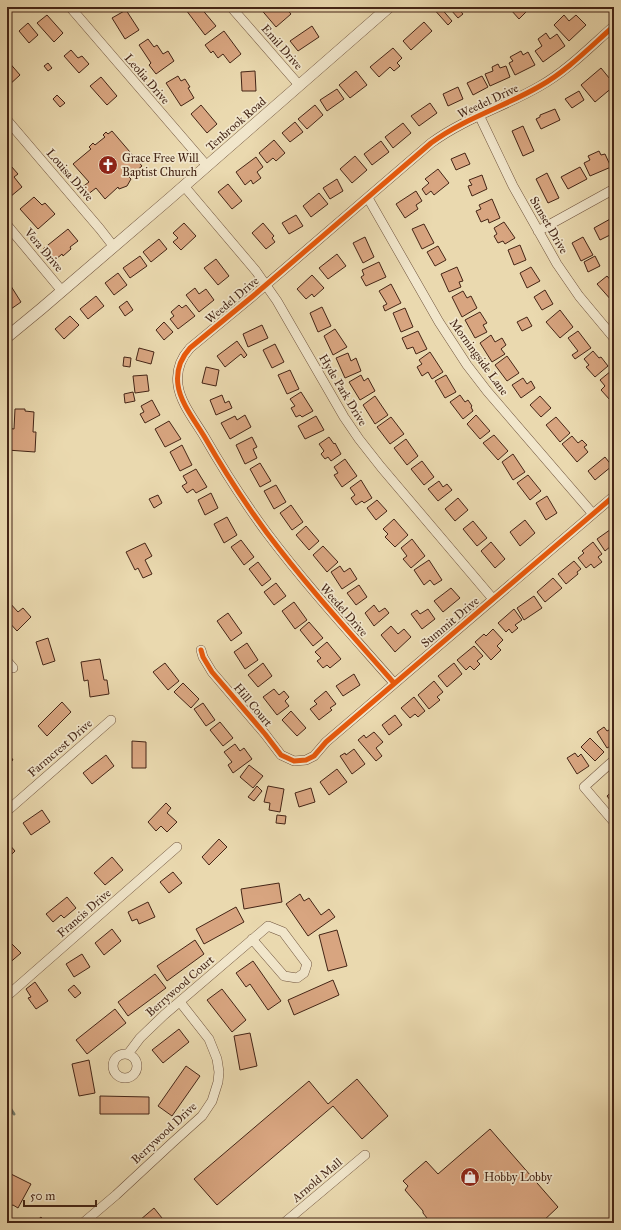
<svg xmlns="http://www.w3.org/2000/svg" width="621" height="1230" viewBox="0 0 621 1230" font-family="'IM FELL Great Primer',serif">
<style>
.lines{fill:none;stroke-linecap:round;stroke-linejoin:round}
.stream{stroke:#767e6e;stroke-width:3}
.building{fill:#d8a580;stroke:#442516}
.minor-casing{stroke:#6e523c;stroke-width:10}
.tertiary-casing{stroke:#6e523c;stroke-width:12}
.minor{stroke:#f1e6cb;stroke-width:9}
.tertiary{stroke:#f1e6cb;stroke-width:11}
.cycleway-casing{stroke:#f1e6cb;stroke-width:8}
.cycleway{stroke:#e8590c;stroke-width:5}
.labels{text-anchor:middle;dominant-baseline:central;stroke-width:3.5;stroke-linejoin:round;paint-order:stroke}
.street-label{font-size:12px;fill:#442516;stroke:#f1e6cb}
.poi-label{font-size:12px;fill:#442516;stroke:#f1e6cb;text-anchor:start}
</style>
<rect width="100%" height="100%" fill="#ead9af"/>
<filter id="stains"><feTurbulence type="fractalNoise" baseFrequency=".005" numOctaves="4"/><feColorMatrix values="0 0 0 0 .2 0 0 0 0 .09 0 0 0 0 .02 0 0 0 .5 -.17"/></filter>
<radialGradient id="worn" r=".72"><stop offset=".6" stop-color="#630" stop-opacity="0"/><stop offset="1" stop-color="#630" stop-opacity=".3"/></radialGradient>
<g class="lines">
<path class="stream" d="M7,1094l1,11 6,9"/>
</g>
<path class="building" d="M189,7h11l16,19 -11,9 -19,-25z
M259,7h19l3,4 4,-4 6,7 -15,13z
M432,7h8l12,14 -4,4z
M454,7h3l6,7 -5,4 -7,-8z
M514,7h13l2,2 -10,10 -8,-9z
M126,10l13,20 -14,9 -13,-21z
M47,15l16,18 -9,9 -17,-19z
M564,15l5,6 7,-6 10,10 -17,16 -15,-16z
M424,22l8,9 -21,19 -8,-9z
M28,23l10,12 -9,8 -10,-12z
M312,26l7,11 -21,14 -8,-10z
M224,31l17,23 -11,9 -7,-9 -5,4 -5,-7 -2,2 -6,-8z
M546,33l4,6 7,-5 8,12 -22,16 -8,-11 7,-5 -4,-7z
M148,39l6,8 3,-2 6,9 5,-3 6,10 -18,13 -7,-9 2,-2 -12,-18z
M393,48l9,10 -5,5 3,3 -6,5 -4,-4 -11,10 -9,-10z
M71,50l7,8 4,-2 7,8 -10,9 -15,-17z
M521,51l2,4 5,-3 7,13 -20,10 -6,-12 4,-2 -3,-4z
M7,60l13,15 -12,11 -1,-1z
M48,63l4,5 -4,3 -4,-5z
M498,64l2,4 6,-2 4,11 -20,9 -5,-12 8,-3 -1,-4z
M601,68l13,16v2l-19,16 -14,-17z
M255,71l1,20h-14l-1,-19z
M356,71l11,14 -17,13 -11,-13z
M178,76l3,5 4,-2 5,8 -2,1 6,10 -13,8 -15,-23z
M482,76l6,11 -15,8 -6,-12z
M101,77l16,19 -10,9 -17,-19z
M458,87l5,12 -15,7 -5,-12z
M337,89l7,10 -17,12 -7,-11z
M579,91l5,9 -12,8 -7,-9z
M57,95l8,8 -5,4 -7,-8z
M430,103l7,10 -18,13 -8,-10z
M201,105l16,19 -10,9 -16,-19z
M315,105l8,10 -16,14 -9,-10z
M555,109l5,11 -19,9 -5,-10 4,-2v-2z
M295,122l8,10 -13,10 -8,-9z
M403,123l8,10 -18,15 -8,-11z
M523,126l11,25 -11,5 -11,-25z
M112,131l30,35 -13,11 2,2 -4,7 -8,3 -1,-2 -13,12 -9,-11 -9,7 -6,-7 8,-6 -16,-18 18,-15 -2,-2 4,-4 2,2 10,-8 -2,-2 3,-3 2,2z
M274,140l11,13 -9,8 -3,-3 -6,5 -8,-10z
M381,141l8,11 -17,13 -8,-11z
M599,151l2,4 4,-1 6,13 -21,9 -6,-13 6,-3 -2,-4z
M465,153l5,11 -14,6 -5,-11z
M355,156l12,14 -15,13 -12,-14z
M256,157l7,10 -6,5 4,6 -8,6 -2,-4 -6,5 -9,-13z
M11,166l7,8 -4,3 8,10 -12,10 -3,-4v-24z
M580,167l7,12 -19,10 -7,-12z
M438,169l11,14 -15,12 -3,-4 -5,4 -4,-6 7,-6 -4,-4z
M547,173l12,25 -11,5 -12,-24z
M482,175l5,14 -15,7 -4,-10 4,-1 -3,-5z
M337,179l6,12 -13,8 -7,-11z
M228,184l14,17 -10,8 -14,-17z
M416,191l6,10 -6,4 2,4 -13,9 -9,-14z
M319,193l9,11 -17,13 -8,-11z
M34,197l8,8 3,-2 10,11 -17,15 -18,-20z
M492,199l8,19 -11,5 -1,-4 -7,3 -5,-11 5,-2 -2,-4z
M296,215l7,11 -14,8 -7,-11z
M612,218l2,4v11l-14,7 -6,-12z
M504,222l11,16 -10,6 -2,-3 -5,2 -4,-7 3,-2 -3,-6z
M184,223l12,13 -15,14 -8,-8 5,-4 -5,-5z
M263,223l11,13 -2,2 3,4 -9,7 -14,-16z
M424,224l10,19 -12,6 -10,-20z
M68,229l10,12 -8,6 1,2 -8,7 -1,-2 -8,7 -11,-12z
M365,237l9,20 -11,6 -10,-20z
M583,237l10,18 -12,6 -9,-18z
M159,239l8,10 -16,13 -8,-10z
M520,245l6,15 -12,5 -6,-15z
M438,246l8,14 -11,6 -8,-14z
M337,254l9,12 -18,13 -9,-11z
M140,256l7,10 -17,12 -7,-10z
M595,256l5,10 -12,6 -4,-10z
M216,259l13,17 -11,9 -14,-17z
M379,262l7,15 -20,9 -5,-9 3,-2 -2,-5z
M457,267l6,14 -4,1 2,5 -12,5 -8,-18z
M531,267l9,14 -13,7 -7,-15z
M118,273l9,12 -13,10 -9,-12z
M312,275l12,13 -10,9 -2,-3 -6,5 -9,-10z
M607,276l7,8v15l-2,2 -15,-17z
M9,283l12,19 -10,7 -3,-5 -1,1v-21z
M391,284l10,19 -16,8 -2,-5 4,-2 -8,-13z
M195,288l4,6 7,-5 8,11 -15,12 -13,-17z
M545,290l8,14 -11,6 -8,-13z
M463,291l4,7 4,-2 6,12 -15,9 -10,-20z
M96,296l8,10 -16,13 -8,-10z
M127,301l6,9 -8,6 -6,-9z
M179,305l3,3 4,-3 9,11 -17,13 -8,-10 4,-3 -3,-4z
M322,307l9,19 -13,6 -8,-19z
M405,308l8,19 -12,5 -8,-19z
M560,310l13,17 -13,11 -14,-16z
M480,312l7,11 -4,2 4,7 -12,6 -10,-18z
M70,316l9,9 -15,14 -9,-10z
M527,317l5,9 -10,5 -5,-9z
M164,322l9,10 -9,8 -8,-10z
M262,325l6,13 -20,9 -5,-13z
M335,329l12,18 -14,8 -9,-19z
M418,331l9,18 -11,5 -3,-7 -6,2 -5,-11z
M578,331l13,17 -16,11 -3,-4 6,-4 -10,-13z
M491,335l4,7 7,-4 4,7 -5,4 4,5 -13,8 -12,-19z
M237,341l10,14 -3,3 -3,-4 -16,13 -8,-11z
M275,344l9,18 -12,6 -9,-18z
M139,348l15,4 -3,12 -15,-4z
M593,351l6,7 2,-1 7,9 -13,11 -9,-10 3,-2 -5,-6z
M430,352l13,20 -11,7 -4,-7 -6,4 -5,-9 5,-3 -3,-4z
M348,353l3,8 5,-3 5,13 -16,7 -9,-20z
M507,356l12,17 -12,8 -12,-16z
M124,357l7,1 -1,9 -7,-1z
M206,367l13,3 -3,16 -14,-3z
M290,370l9,19 -12,5 -9,-19z
M611,371l3,4v22l-4,3 -9,-10 4,-4 -5,-6z
M147,375l2,16 -14,2 -2,-17z
M361,375l3,6 4,-3 7,13 -15,9 -11,-18z
M446,375l10,17 -11,6 -10,-17z
M523,378l4,6 4,-3 4,7 -14,10 -9,-13z
M133,392l2,9 -10,2 -1,-9z
M301,392l12,19 -11,6 -2,-2 -4,2 -5,-9 4,-2 -5,-7z
M222,395l3,8 4,-2 3,7 -16,7 -6,-15z
M460,395l5,7 3,-2 4,6 -1,1 2,4 -10,8 -13,-17z
M375,396l13,19 -13,9 -12,-19z
M540,396l11,12 -10,9 -11,-12z
M152,400l8,15 -15,8 -5,-9 4,-2 -3,-6z
M15,409h10v2l9,1 -1,20h3l-1,20 -28,-2v-22l7,1z
M245,415l6,12 -21,12 -9,-16 14,-7 2,4z
M476,415l14,16 -10,8 -13,-15z
M316,416l8,14 -19,9 -7,-13z
M391,417l13,17 -14,10 -13,-17z
M556,417l14,16 -10,9 -14,-17z
M169,421l12,18 -16,8 -10,-18z
M494,435l14,16 -10,9 -15,-17z
M572,436l6,7 4,-3 5,5 -3,2 4,5 -11,10 -15,-18z
M252,437l5,10 -4,2 4,9 -12,6 -9,-19z
M329,437l5,7 1,-1 6,11 -10,7 -3,-4 -3,2 -4,-5 3,-3 -5,-7z
M406,439l12,17 -11,9 -13,-17z
M182,445l10,20 -12,6 -10,-19z
M513,454l12,18 -12,8 -11,-18z
M605,457l7,9 -17,14 -7,-9z
M345,459l12,17 -15,11 -8,-12 4,-2 -4,-6z
M422,461l12,16 -10,8 -13,-16z
M260,463l11,18 -11,6 -10,-18z
M196,469l11,18 -11,6 -3,-4 -6,4 -5,-7 5,-3 -4,-7z
M528,475l13,16 -11,9 -13,-17z
M361,480l11,18 -8,5 -2,-2 -6,4 -5,-7 4,-3 -5,-7z
M439,481l4,6 4,-3 5,6 -14,11 -10,-12z
M276,485l10,17 -12,7 -10,-18z
M211,493l7,15 -13,7 -7,-15z
M158,495l4,8 -8,5 -5,-9z
M547,496l10,17 -11,7 -10,-17z
M458,498l10,12 -13,11 -10,-12z
M377,500l10,11 -11,9 -9,-12z
M291,505l12,17 -11,8 -12,-17z
M227,517l10,18 -13,8 -10,-19z
M394,519l14,16 -13,12 -10,-10 3,-3 -5,-5z
M525,520l10,13 -15,13 -10,-14z
M473,521l14,17 -10,8 -14,-17z
M306,526l13,15 -10,9 -13,-15z
M614,527v22h-1l-2,-3 -6,5 -8,-12z
M412,539l13,17 -14,12 -8,-9 4,-3 -6,-8z
M241,540l13,17 -10,8 -13,-18z
M491,542l14,17 -10,9 -14,-17z
M593,542l9,12 -4,3 4,5 -8,6 -3,-4 -5,4 -8,-10 6,-5 -2,-2z
M145,543l7,13 -7,4 7,14 -9,4 -5,-10 -3,2 -9,-18z
M323,546l15,16 -11,10 -14,-17z
M429,560l13,20 -8,5 -4,-5 -6,5 -10,-15z
M574,561l7,8 -4,3 1,2 -12,10 -8,-10z
M258,562l13,17 -9,7 -13,-17z
M340,566l4,6 6,-4 7,11 -15,10 -11,-17z
M553,578l9,10 -17,14 -8,-10z
M276,583l10,13 -12,9 -10,-13z
M359,585l8,12 -11,8 -9,-12z
M451,588l9,10 -17,14 -9,-11z
M534,596l8,12 -18,12 -7,-12z
M9,602l9,10 5,-4 8,9 -14,14 -10,-11v-16z
M294,602l13,18 -12,9 -13,-18z
M374,605l5,7 6,-4 4,5 -15,13 -9,-13z
M428,609l7,10 -13,10 -11,-15 6,-4 3,4z
M514,609l8,11 -7,5 3,3 -6,5 -3,-4 -3,3 -8,-9z
M228,613l14,20 -11,8 -14,-20z
M309,622l14,16 -10,8 -13,-16z
M391,626l7,8 6,-5 7,8 -16,15 -14,-17z
M493,629l10,11 -6,6 4,4 -10,10 -16,-18 9,-8 2,2z
M48,638l7,23 -12,4 -7,-23z
M327,642l14,17 -11,9 -3,-3 -4,3 -6,-7 4,-3 -6,-6z
M247,643l11,17 -13,9 -11,-17z
M474,646l9,10 -6,5 3,3 -6,6 -4,-4 -4,4 -9,-10z
M100,659l4,21h3l2,14 -19,3 -2,-17 -4,1 -3,-19z
M165,663l14,18 -11,9 -15,-18z
M263,663l9,13 -14,11 -10,-12z
M454,663l8,11 -15,13 -9,-11z
M354,674l6,11 -17,11 -7,-10z
M434,681l9,11 -6,5 3,3 -11,9 -11,-14z
M183,683l16,16 -8,9 -17,-16z
M274,689l5,6 5,-4 5,6 -4,4 4,5 -12,9 -14,-18z
M326,691l10,13 -6,4 2,2 -13,10 -9,-11 7,-5 -3,-3z
M414,697l11,14 -7,6 -3,-3 -5,4 -9,-10z
M62,702l9,10 -24,24 -9,-10z
M203,703l12,17 -9,6 -12,-17z
M291,711l15,17 -9,8 -15,-16z
M395,715l7,10 -13,10 -7,-10z
M220,722l13,16 -10,8 -13,-16z
M604,727l3,4 4,-2 3,4v11l-7,4 -10,-16z
M374,732l9,10 -7,6 6,8 -6,5 -18,-21 6,-5 2,3z
M590,738l14,14 -9,9 -14,-14z
M132,741l14,1v26h-14z
M235,744l5,7 4,-3 8,11 -19,14 -5,-8 4,-3 -8,-10z
M354,749l11,15 -13,10 -12,-18 5,-3 1,2z
M7,751l6,9 -6,4z
M575,753l3,4 3,-3 8,12 -12,8 -10,-16z
M106,755l8,11 -22,18 -9,-11z
M249,765l14,11 -10,12 -13,-11z
M337,769l10,13 -18,13 -9,-13z
M257,786l5,5 -8,10 -6,-4z
M268,786l16,3 -4,23 -11,-2 1,-7 -6,-1z
M311,788l4,14 -16,5 -4,-14z
M614,790v15l-7,-9z
M166,803l5,5 -4,5 10,9 -10,10 -6,-6 -5,5 -8,-9z
M42,810l8,12 -19,13 -8,-12z
M277,815l9,1 -1,8 -9,-1z
M219,839l8,8 -18,18 -7,-8z
M8,843l7,8 -8,8v-15z
M112,857l11,13 -18,15 -11,-12z
M173,872l9,11 -13,10 -9,-11z
M279,883l3,19 -38,7 -3,-20z
M300,894l4,7 5,-3 12,17 8,-6 6,8 -27,19 -22,-32z
M67,897l9,11 -12,10 -3,-3 -8,7 -7,-8z
M148,902l7,15 -16,7 -2,-5 -5,2 -4,-9z
M236,907l8,15 -40,22 -8,-15z
M112,929l9,12 -17,14 -9,-12z
M337,930l10,36 -19,5 -9,-36z
M195,940l9,14 -37,27 -10,-15z
M12,944l9,9 -14,12v-16z
M82,954l8,13 -16,10 -8,-13z
M253,961l28,40 -13,9 -18,-26 -4,3 -10,-14z
M155,974l11,14 -38,28 -10,-14z
M333,980l6,15 -45,20 -6,-15z
M35,982l13,19 -12,8 -8,-11 3,-1 -5,-8z
M74,985l7,8 -6,5 -7,-8z
M222,989l24,31 -14,12 -25,-32z
M115,1009l11,14 -39,31 -11,-14z
M179,1029l10,13 -26,21 -11,-13z
M250,1033l7,33 -17,4 -6,-34z
M89,1060l6,33 -16,3 -7,-32z
M186,1066l14,10 -28,40 -14,-10z
M357,1079l31,37 -26,23 -29,-33 -116,99 -23,-26 115,-98 19,23z
M100,1096l49,1v17h-49z
M490,1129l68,78 -17,16h-110l-8,-10v-2l-18,-21 3,-4 -5,-5 23,-20 12,13z
M7,1172l24,12 -13,24 -5,-3 -6,2z
M154,1208l12,15h-31l4,-4 1,1z
M41,1217l5,6h-12z"/>
<g class="lines">
<g class="minor-casing">
<path id="minor" d="M70,7l137,159
M231,7l68,78
M479,115l34,71 44,78 22,32 35,42
M7,120l93,109 14,18
M184,186l72,85 21,30 67,116 15,22 22,28 112,132
M368,198l71,124 28,43 20,26 106,123
M7,225l55,66
M538,231l76,-42
M201,650l2,7 9,15 53,62 16,21 13,6 12,-1 8,-4 12,-14 288,-246
M7,661l6,7
M394,683c-43,-49 -88,-98 -127,-150 -23,-31 -44,-64 -63,-97 -9,-15 -24,-34 -26,-51 -2,-14 3,-27 12,-37l63,-52 178,-153c34,-25 73,-36 109,-57 27,-15 51,-40 74,-60
M614,760l-30,27 30,35
M7,811l104,-91
M7,996l170,-149
M113 1066a12 12 0 1 1 24 0a12 12 0 1 1-24 0Z
M128,1054l12,-16 24,-23 104,-89 15,6 24,32 -3,9 -7,5 -13,-2 -32,-37
M83,1223l33,-28 56,-52 30,-27 10,-15 6,-19 1,-10 -2,-13 -8,-20 -29,-37
M284,1223l81,-68"/>
</g>
<g class="tertiary-casing">
<path id="tertiary" d="M7,337l34,-28 127,-109 221,-193"/>
</g>
<use href="#minor" class="minor"/>
<use href="#tertiary" class="tertiary"/>
<g class="cycleway-casing">
<path id="cycleway" d="M201,650l2,7 9,15 53,62 16,21 13,6 12,-1 8,-4 12,-14 288,-246
M394,683c-43,-49 -88,-98 -127,-150 -23,-31 -44,-64 -63,-97 -9,-15 -24,-34 -26,-51 -2,-14 3,-27 12,-37l63,-52 178,-153c34,-25 73,-36 109,-57 27,-15 51,-40 74,-60"/>
</g>
<use href="#cycleway" class="cycleway"/>
</g>
<defs>
<g id="church-disc" transform="scale(1)"><circle r="9.5" fill="#8f2418" stroke="#f1e6cb"/><path d="M-1.2-6h2.4v3.5h3.3v2.4h-3.3V6h-2.4V-.1h-3.3v-2.4h3.3Z" fill="#fff"/></g>
<g id="shop-disc" transform="scale(1)"><circle r="9.5" fill="#8f2418" stroke="#f1e6cb"/><path d="M-5-2.5h2.3a2.7 3.5 0 0 1 5.4 0H5L5.5 6h-11ZM-1.5-2.5h3a1.5 2.3 0 0 0-3 0Z" fill="#fff"/></g>
</defs>
<g fill-rule="evenodd">
<use href="#church-disc" x="108" y="165"/>
<use href="#shop-disc" x="470" y="1177"/>
</g>
<g class="labels">
<g class="street-label">
<text transform="translate(282 47) rotate(49)">Emil Drive</text>
<text transform="translate(147 79) rotate(49)">Leolia Drive</text>
<text transform="translate(488 101) rotate(-25)">Weedel Drive</text>
<text transform="translate(236 124) rotate(-41)">Tenbrook Road</text>
<text transform="translate(70 175) rotate(49)">Louisa Drive</text>
<text transform="translate(549 225) rotate(60)">Sunset Drive</text>
<text transform="translate(44 250) rotate(50)">Vera Drive</text>
<text transform="translate(232 300) rotate(-40)">Weedel Drive</text>
<text transform="translate(479 357) rotate(54)">Morningside Lane</text>
<text transform="translate(343 390) rotate(59)">Hyde Park Drive</text>
<text transform="translate(344 610) rotate(49)">Weedel Drive</text>
<text transform="translate(450 622) rotate(-40)">Summit Drive</text>
<text transform="translate(253 705) rotate(50)">Hill Court</text>
<text transform="translate(60 748) rotate(-41)">Farmcrest Drive</text>
<text transform="translate(84 913) rotate(-41)">Francis Drive</text>
<text transform="translate(180 986) rotate(-41)">Berrywood Court</text>
<text transform="translate(164 1133) rotate(-43)">Berrywood Drive</text>
<text transform="translate(317 1180) rotate(-40)">Arnold Mall</text>
</g>
<g class="poi-label">
<text x="122" y="158">Grace Free Will<tspan x="122" dy="14">Baptist Church</tspan></text>
<text x="484" y="1177">Hobby Lobby</text>
</g>
</g>
<rect width="621" height="1230" fill="none" stroke="#ead9af" stroke-width="24"/>
<rect x="8" y="8" width="605" height="1214" fill="none" stroke="#442516" stroke-width="2"/>
<rect x="12" y="12" width="597" height="1206" fill="none" stroke="#442516"/>
<path d="M24 1200v6h72v-6" fill="none" stroke="#442516" stroke-width="2"/>
<text x="30" y="1200" font-size="12" fill="#442516" stroke="#f1e6cb" stroke-width="3" paint-order="stroke">50 m</text>
<rect width="100%" height="100%" filter="url(#stains)"/>
<rect width="100%" height="100%" fill="url(#worn)"/>
</svg>
